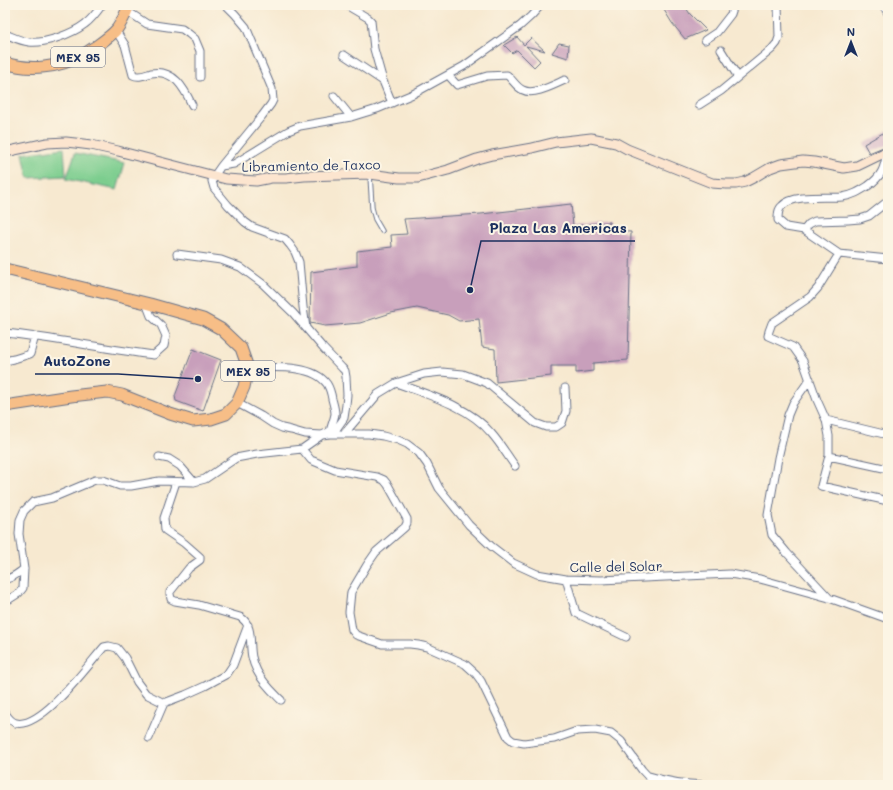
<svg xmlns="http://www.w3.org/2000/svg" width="893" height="790" viewBox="0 0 893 790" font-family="Mali,sans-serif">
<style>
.green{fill:#7bcd8e;stroke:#4b7e76}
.building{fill:#c89fbb}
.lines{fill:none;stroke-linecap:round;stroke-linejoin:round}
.lane-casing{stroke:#687086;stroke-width:5.5}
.street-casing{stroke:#687086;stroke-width:9}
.secondary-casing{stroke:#687086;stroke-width:11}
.primary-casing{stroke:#687086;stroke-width:13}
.lane{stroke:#fff;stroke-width:3.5}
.street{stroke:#fff;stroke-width:7}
.secondary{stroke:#fce5cf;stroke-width:9}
.primary{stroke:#f7be87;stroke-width:11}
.labels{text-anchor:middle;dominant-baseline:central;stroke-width:4;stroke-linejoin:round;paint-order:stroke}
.shield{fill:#fcf5e5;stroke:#5e6a86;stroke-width:1}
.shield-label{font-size:12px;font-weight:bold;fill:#1b2f5e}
.street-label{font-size:13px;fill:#1b2f5e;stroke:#fcf5e5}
.leader{fill:none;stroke:#1b2f5e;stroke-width:1.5}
.callout-dot{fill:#1b2f5e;stroke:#fcf5e5;stroke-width:1.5}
.callout-label{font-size:14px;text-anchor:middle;font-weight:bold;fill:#1b2f5e;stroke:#fcf5e5;stroke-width:4;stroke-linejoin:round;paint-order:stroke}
</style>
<rect width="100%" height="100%" fill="#fcf5e5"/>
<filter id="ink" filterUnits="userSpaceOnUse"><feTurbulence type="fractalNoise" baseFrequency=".025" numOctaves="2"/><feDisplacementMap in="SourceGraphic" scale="8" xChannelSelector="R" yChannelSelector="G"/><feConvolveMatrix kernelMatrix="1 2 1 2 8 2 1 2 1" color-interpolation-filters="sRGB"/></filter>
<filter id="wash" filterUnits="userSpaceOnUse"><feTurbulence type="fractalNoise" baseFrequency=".012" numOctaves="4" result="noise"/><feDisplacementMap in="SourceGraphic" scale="16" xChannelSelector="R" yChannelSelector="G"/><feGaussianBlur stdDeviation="0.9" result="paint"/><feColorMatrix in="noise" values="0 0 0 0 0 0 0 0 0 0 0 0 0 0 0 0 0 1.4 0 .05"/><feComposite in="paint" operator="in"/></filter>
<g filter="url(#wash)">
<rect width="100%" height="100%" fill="#f7e9d0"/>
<path class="green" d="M64,148l2,28 -38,2 -5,-24z
M75,153l50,10 -8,27 -51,-11z"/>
<g id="blocks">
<path class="building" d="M661,5h23l6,9 16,16 -21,9 -13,-16z
M517,37l7,8 7,-7 14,13 -19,-5 14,15 -6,6 -17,-17 -5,3 -8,-8z
M559,43l10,2 -1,13 -16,-5z
M888,130v15l-19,8 -5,-9z
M571,204l2,22 37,-4v9l21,1 -3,128 -35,3v8l-17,2v-7h-25v10l-55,6 -1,-33 -13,-2 -3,-28 -20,2 -11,-6 -31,-7 -26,5 -31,10 -35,3 -15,-3 1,-51 46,-6v-15l35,-4 -1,-12 16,-1 -3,-15 77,-5z
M193,349l28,11 -18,51 -27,-10 -1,-5z"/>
</g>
</g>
<g filter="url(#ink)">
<use href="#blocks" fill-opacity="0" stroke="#687086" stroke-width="1"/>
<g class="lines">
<g class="lane-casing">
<path id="lane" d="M370,175l2,33 3,11 7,12"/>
</g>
<g class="street-casing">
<path id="street" d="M346,5l22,13 3,3 3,28 9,32 9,22
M883,5l5,8
M127,11l20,13 35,5 7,5 6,5 5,12v26
M116,31l9,14 8,30c6,3 12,0 18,-2 23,-4 33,15 41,32
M5,34c8,3 15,7 24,8 16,2 43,-8 56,-18 7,-5 12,-12 17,-19
M705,40l12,-8 14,-18 3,-9
M721,50l17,27
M344,55l39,26
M448,75l9,10 30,-9 20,-1c5,4 10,13 16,15 11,6 32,-6 42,-10
M334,96l17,21
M699,105l22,-14 51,-42 5,-6 2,-6 -1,-32
M887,152c-3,17 -5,24 -19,34 -8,5 -16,10 -26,11 -15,1 -49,-3 -60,9 -4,3 -4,9 -4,14l8,7 18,3 35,24 49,5
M221,166l41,-50 9,-12 2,-4 -1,-11 -26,-62 -11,-13 -9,-9
M804,230l5,-6 6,-3 33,-1 12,-1 9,-3 19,-15
M177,254l44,6 19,7 23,17 30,29 13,15
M839,254l-21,34 -8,9 -38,26 -3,8 -1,5 25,11 10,14 14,39 9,20 3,16v20l-8,30 67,15
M5,333c50,5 99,16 149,22l10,-9 2,-10 -5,-11 -10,-9 -5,-13
M5,361l9,-2 16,-5 5,-18
M248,368c23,0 64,-5 79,16 3,5 4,9 5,15 1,4 3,10 3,15 -1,6 -4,12 -5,18
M810,379l-17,24 -5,12 -10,43 -10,57 4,20 15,18 42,45
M396,383c32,12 73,23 95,50 9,10 16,22 24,33
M237,403l24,13 12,8 9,4 9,2 14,4 17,1 8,-1h39l14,2 15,4 9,4 12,9 8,11 12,24 30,37 22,21 22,17 24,11 29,5 35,1 129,-6 30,5 69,19 59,21
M826,420l62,15
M344,434l34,-40 18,-11 28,-9 18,-2 21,2 24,9 48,40 11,4h10l6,-4 4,-12 -1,-23
M302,449l9,11 24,10 42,7 7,3 4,5 19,34v4l-2,4 -29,25 -9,13 -16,27 -2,20 3,18 4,5 26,9h28l8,1 9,2 38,17 11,10 5,7 27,56 5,4 11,2 30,-4 23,-8 18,-1 16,3 10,8 21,29 14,15
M829,456l59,13
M159,457l10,2 11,7 14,16
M176,482l-12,36 1,12 19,13 16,14v3l-11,8 -19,24v2l1,5 4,2 24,4 41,12c14,8 9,27 12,40 1,5 3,10 5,14 6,12 15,20 24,29
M5,579c7,0 13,-6 19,-10
M566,579l10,34 50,24
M5,600h3l11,-7 4,-5 1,-19 -5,-35 1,-14 4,-9 9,-9 19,-4 43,-18h8l17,6h11l28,-5 35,1 11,-3 31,-21 21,-4 45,-5 20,-14 15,-7 7,-10 2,-13 1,-10 -1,-18 -1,-6 -3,-3 -19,-20 -17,-20 -3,-21 -4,-45 -4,-10 -5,-7 -5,-6 -33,-12 -7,-5 -17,-17 -14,-17 -2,-7 2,-5 7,-10 13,-2 54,-33 12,-5 51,-9 26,-8 36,-15 51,-28 56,-40 11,-10 10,-11
M5,713c3,4 6,9 11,10 26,6 72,-58 88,-76l5,-1 8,2 8,10 12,24 9,12 18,9 21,-8 20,-9 22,-12 6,-9 15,-40
M149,738l15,-35
M649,776c19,6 35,8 56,9"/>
</g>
<g class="secondary-casing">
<path id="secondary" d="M5,152l42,-9 19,-1 9,1 16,2 27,6 108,28 30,2 15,-3h15l18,-2 66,-2 29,4h19l30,-8 29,-11 15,-4 40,-7 24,-6 35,-4 25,5 11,6 85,34 14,1h10l9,-2 8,-4 17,-10 11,-4 22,-3 11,1 30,6 13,-2 31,-15"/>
</g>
<g class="primary-casing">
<path id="primary" d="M5,63c24,8 55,5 77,-8 5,-2 9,-6 13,-8 7,-5 16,-11 22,-18 5,-7 9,-16 12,-24
M5,269l145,35 53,15 18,10 20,19 7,20 -4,19 -7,16 -11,11 -15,5 -18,2 -23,-7 -48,-19 -15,-3 -36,4 -66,10"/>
</g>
<use href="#lane" class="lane"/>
<use href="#street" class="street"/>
<use href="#secondary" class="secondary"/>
<use href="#primary" class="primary"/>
</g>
</g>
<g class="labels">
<g class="shield">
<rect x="51" y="47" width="54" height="20" rx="3"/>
<rect x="221" y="361" width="54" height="20" rx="3"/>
</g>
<g class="shield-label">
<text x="78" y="57">MEX 95</text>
<text x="248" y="371">MEX 95</text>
</g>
<g class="street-label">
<text transform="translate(311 165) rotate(-1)">Libramiento de Taxco</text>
<text transform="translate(616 566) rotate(-1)">Calle del Solar</text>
</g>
</g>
<path class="leader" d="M470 290L481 241H635M198 379L118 374H35"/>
<g class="callout-dot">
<circle cx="470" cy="290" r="4"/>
<circle cx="198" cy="379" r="4"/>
</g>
<g class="callout-label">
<text x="558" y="233">Plaza Las Americas</text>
<text x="77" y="366">AutoZone</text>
</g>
<rect width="893" height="790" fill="none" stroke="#fcf5e5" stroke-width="20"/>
<g transform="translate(851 42)" stroke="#fcf5e5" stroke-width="3" paint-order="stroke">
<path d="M0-3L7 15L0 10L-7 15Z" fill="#1b2f5e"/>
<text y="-6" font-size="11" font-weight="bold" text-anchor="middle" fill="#1b2f5e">N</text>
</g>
</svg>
